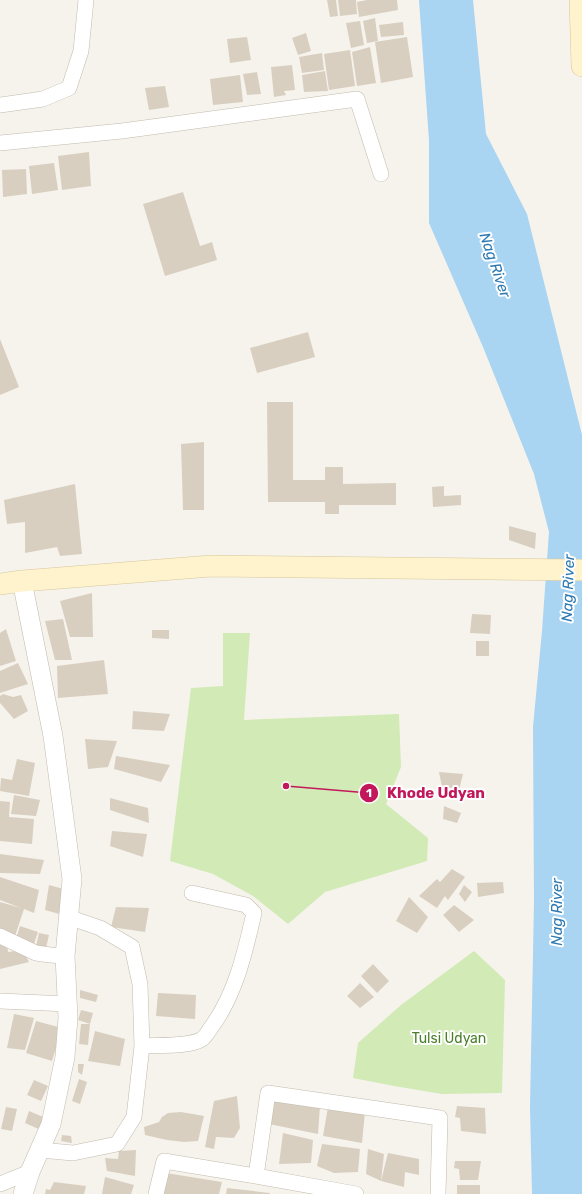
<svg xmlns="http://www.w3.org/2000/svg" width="582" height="1194" viewBox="0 0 582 1194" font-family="Rubik,sans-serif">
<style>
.green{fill:#d2eab5}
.water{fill:#a9d4f2}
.building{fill:#d8cfc1}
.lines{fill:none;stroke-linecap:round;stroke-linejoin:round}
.minor-casing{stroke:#c2bbae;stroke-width:16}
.tertiary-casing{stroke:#c2bbae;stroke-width:20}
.secondary-casing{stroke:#d6c79b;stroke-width:22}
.minor{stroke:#fff;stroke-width:15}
.tertiary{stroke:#fff;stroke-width:19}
.secondary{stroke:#fff3cd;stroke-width:21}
.labels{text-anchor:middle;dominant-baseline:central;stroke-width:4;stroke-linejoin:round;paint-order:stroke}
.park-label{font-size:14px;fill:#4a7f2a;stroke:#fff}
.water-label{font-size:15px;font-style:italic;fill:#2e7ab2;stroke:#fff}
.leader{fill:none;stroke:#c2185b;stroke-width:1.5}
.callout-dot{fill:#c2185b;stroke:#fff;stroke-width:1.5}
.mark-label{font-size:12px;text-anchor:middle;font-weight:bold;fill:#fff}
.callout-label{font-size:15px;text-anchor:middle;font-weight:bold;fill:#c2185b;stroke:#fff;stroke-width:4;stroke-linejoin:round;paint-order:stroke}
</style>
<rect width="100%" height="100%" fill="#f6f3ec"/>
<path class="green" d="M223,633h27l-6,87 155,-6 2,53 -15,37 42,34 -1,23 -102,31 -37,32 -35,-28 -40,-22 -43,-13 21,-173 32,-2z
M474,951l31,29 -3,113 -60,1 -48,-8 -41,-8 5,-35 43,-38z"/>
<path class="water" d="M419,0h54l13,134 41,80 55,221v759h-50l-2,-87 4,-205 -1,-175 9,-96 7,-99 -15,-58 -51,-127 -54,-124v-83z"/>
<path class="building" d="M327,0h9l2,16 -8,1z
M338,0h18l1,14 -17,2z
M367,0h30l1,10 -39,7 -2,-15z
M375,18l3,23 -11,2 -4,-22z
M360,21l4,24 -13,3 -5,-25z
M403,22l1,13 -23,2 -2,-12z
M306,33l5,18 -13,4 -6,-17z
M247,37l4,23 -21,3 -3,-24z
M407,37l6,40 -32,6 -6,-41z
M370,47l6,36 -19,3 -5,-34z
M350,50l5,36 -26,4 -5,-36z
M322,53l2,17 -22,3 -3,-16z
M292,65l3,25 -11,1 2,4 -12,2 -3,-30z
M325,71l3,20 -24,1 -2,-17z
M257,72l4,22 -14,1 -4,-21z
M240,75l3,27 -30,3 -3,-26z
M165,86l4,21 -20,3 -4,-22z
M89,152l2,34 -29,4 -4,-34z
M54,163l4,27 -26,4 -3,-28z
M26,169l1,25 -24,3 -1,-27z
M183,192l17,54 12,-4 5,18 -52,16 -22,-72z
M308,332l7,25 -58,16 -7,-25z
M0,339l19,48 -19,8z
M267,402h26v78h32v-13h18v17l53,-1v22h-57v9h-14v-12h-57z
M204,442v68h-21l-2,-66z
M75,484l7,70 -22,2 -3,-9 -32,6v-31l-18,2 -3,-24z
M444,486v10l17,-1v10l-28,2 -1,-20z
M509,526l27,7 -1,16 -26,-9z
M92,593l1,44h-23l-10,-36z
M472,614l19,1 -1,19 -20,-1z
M63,619l9,41h-17l-10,-39z
M6,629l10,32 -16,5v-33z
M152,630h17v9l-17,-1z
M476,641h13v15h-13z
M104,660l4,34 -50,4 -1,-32z
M18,663l10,21 -28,9v-22z
M3,694l10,3 8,-2 7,16 -14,8 -14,-16v-7z
M133,711l37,3 -6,17 -32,-2z
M85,739l32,2 -9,26 -20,2z
M116,756l54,9 -9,17 -47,-13z
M17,759l18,4 -6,33 -29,-5 1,-13 11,2z
M439,772l24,2 -4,16 -17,-3z
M14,795l26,5 -4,16 -25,-2z
M110,798l38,10 1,15 -39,-13z
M0,801l10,1 -1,15 25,2 -2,25 -32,-3z
M444,806l17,7 -4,10 -14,-4z
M112,831l35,3 -4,23 -33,-11z
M0,854l44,6 -4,14 -40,-1z
M452,869l13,8 -17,23 -3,-4 -8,12 -18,-12 18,-17 3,3z
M0,877l39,13 -5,23 -10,-4 -10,30 -14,-6v-31l21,6 -21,-8z
M503,882l1,11 -26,4 -1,-14z
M49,885l18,5 -4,25 -18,-5z
M464,885l8,7 -7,10 -6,-8z
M409,897l19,20 -11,16 -21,-12z
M454,905l20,15 -15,12 -16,-17z
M116,907l33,1 -4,24 -34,-5z
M20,926l18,6 -4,12 -18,-5z
M39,933l10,2 -3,13 -10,-2z
M7,940l1,12 15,-2 6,12 -29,7v-28z
M373,964l16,17 -12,12 -16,-17z
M360,983l14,14 -14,11 -13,-12z
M80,990l18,5 -2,7 -16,-4z
M158,993l38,2 -1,24 -39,-3z
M81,1010l12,3 -3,11 -12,-4z
M14,1014l20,4 -9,32 -18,-2z
M36,1021l26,7 -10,33 -26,-8z
M81,1024h9l-2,21 -9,-1z
M95,1031l30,8 -5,27 -32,-5z
M78,1064h6l-2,11 -4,-3z
M79,1079l8,3 -7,22 -8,-3z
M34,1080l14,6 -7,15 -14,-6z
M237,1096l3,32 -6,10 -18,-1 -2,12 -9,-2 9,-46z
M274,1100l46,6 -2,28 -49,-10z
M457,1106l28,2 1,26 -25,-3 -1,-13 -5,-1z
M6,1107l11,2 -5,22 -11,-2z
M328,1107l37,5 -3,31 -39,-7z
M29,1111l19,8 -5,12 -18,-8z
M181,1112l23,4 -6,25 -14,1 -17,-2 -22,-5 -1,-8 15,-5 3,-5 6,-4z
M283,1133l30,7 -2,23 -32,1z
M62,1135l9,1 1,7 -11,-2z
M322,1144l38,5 -2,23 -24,1 -17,-7z
M368,1149l16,5 -3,27 -15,-7z
M136,1150l-1,26 -28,-5 -2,-13 13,1 1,-8z
M388,1153l31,6v16l-14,-3 -1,15 -23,-6z
M455,1161h26l-3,19h-18l-1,-11 -5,-1z
M166,1173l56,9 -3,12h-57z
M105,1177l29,8 -3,9h-29z
M54,1182l32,4 -2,8h-39l1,-5 4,1z
M457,1185h23v9h-23z
M227,1188l43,5v1h-44z"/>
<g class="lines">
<g class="minor-casing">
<path id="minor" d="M0,105l43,-6 26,-11 12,-37 5,-51
M0,143l122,-12 235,-32 24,75
M0,936l36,17 14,2 15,1
M0,1001l68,3
M142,1046c15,-1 48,1 60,-7 3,-2 6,-7 8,-10 25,-33 35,-76 44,-116l-8,-8 -54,-12
M40,1150l33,3 44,-9 17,-27 8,-71 -2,-62 -8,-37 -32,-19 -32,-11
M256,1176l12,-83 172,25 -2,76
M0,1184l30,-12
M156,1194l8,-33 92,15 100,18"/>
</g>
<g class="tertiary-casing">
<path id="tertiary" d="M22,581l31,155 19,143 -7,77 3,62 -3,39 -14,67 -21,48 -7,22"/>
</g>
<g class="secondary-casing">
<path id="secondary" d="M580,0l2,66
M0,584l22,-3 189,-15 371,4"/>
</g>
<use href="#minor" class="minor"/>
<use href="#tertiary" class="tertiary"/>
<use href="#secondary" class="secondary"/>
</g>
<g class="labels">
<g class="park-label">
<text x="449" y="1038">Tulsi Udyan</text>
</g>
<g class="water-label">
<text transform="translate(495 265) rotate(71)">Nag River</text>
<text transform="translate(568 588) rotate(-88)">Nag River</text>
<text transform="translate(557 912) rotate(-90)">Nag River</text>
</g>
</g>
<path class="leader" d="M286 786L369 793"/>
<g class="callout-dot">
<circle cx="286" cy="786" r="4"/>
<circle cx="369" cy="793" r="10"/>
</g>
<g class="mark-label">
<text x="369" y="797">1</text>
</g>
<g class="callout-label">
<text x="436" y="798">Khode Udyan</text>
</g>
</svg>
